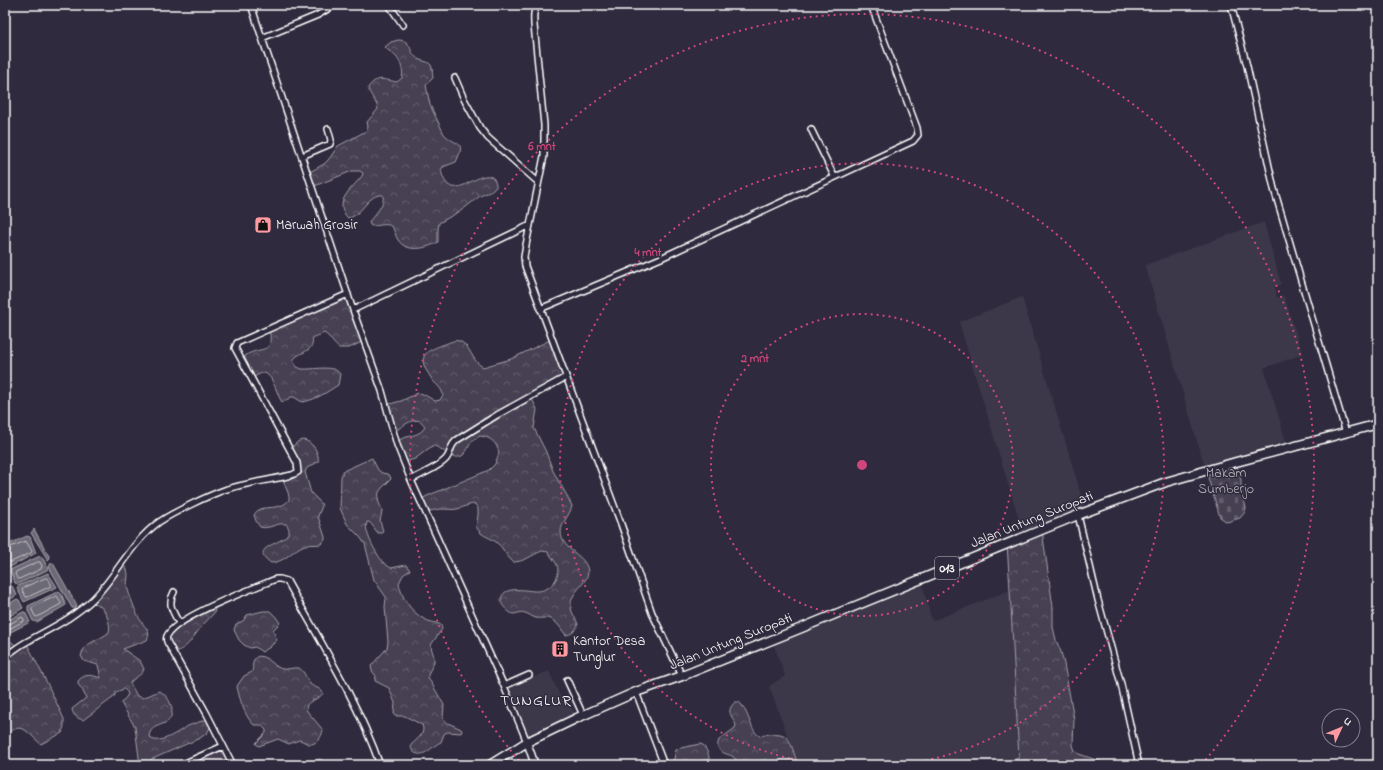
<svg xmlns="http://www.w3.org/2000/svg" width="1383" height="770" viewBox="0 0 1383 770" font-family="'Indie Flower',sans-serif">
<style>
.built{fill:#3c3749}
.forest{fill:url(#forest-crowns);stroke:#a2a0a8}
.cemetery{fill:url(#cemetery-stones);stroke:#a2a0a8}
.water{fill:#6d6a77;stroke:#a7a6ad}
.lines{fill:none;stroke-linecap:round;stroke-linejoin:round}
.shore{stroke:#c5c3c9;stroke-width:1}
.minor-casing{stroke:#fff;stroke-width:8}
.tertiary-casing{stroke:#fff;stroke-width:9}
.primary-casing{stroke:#fff;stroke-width:11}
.minor{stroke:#2f2a3d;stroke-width:5}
.tertiary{stroke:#2f2a3d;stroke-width:6}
.primary{stroke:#2f2a3d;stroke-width:8}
.ring{fill:none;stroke:#ce467c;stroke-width:2;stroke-dasharray:2 4}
.labels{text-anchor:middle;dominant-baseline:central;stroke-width:3;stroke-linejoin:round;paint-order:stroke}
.shield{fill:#2f2a3d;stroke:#c1bfc5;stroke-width:1}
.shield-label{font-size:13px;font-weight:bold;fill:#fff}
.poi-label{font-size:14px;fill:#fff;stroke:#2f2a3d;text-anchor:start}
.park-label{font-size:14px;fill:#b5b3ba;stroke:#2f2a3d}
.street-label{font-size:14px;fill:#fff;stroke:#2f2a3d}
.quarter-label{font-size:16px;letter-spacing:1px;fill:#fff;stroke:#2f2a3d}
.centre{fill:#ce467c;stroke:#2f2a3d;stroke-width:2}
.ring-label{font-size:12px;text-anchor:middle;font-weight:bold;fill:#ce467c;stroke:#2f2a3d;stroke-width:3;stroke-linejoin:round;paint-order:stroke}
</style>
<defs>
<pattern id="forest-crowns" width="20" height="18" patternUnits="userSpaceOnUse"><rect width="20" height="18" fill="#464152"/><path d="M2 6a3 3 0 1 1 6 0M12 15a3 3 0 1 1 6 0" fill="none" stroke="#625e6c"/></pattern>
<pattern id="cemetery-stones" width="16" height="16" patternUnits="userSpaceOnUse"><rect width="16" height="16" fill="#464152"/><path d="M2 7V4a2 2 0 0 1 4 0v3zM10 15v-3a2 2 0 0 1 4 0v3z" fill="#625e6c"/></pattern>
</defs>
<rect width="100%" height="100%" fill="#2f2a3d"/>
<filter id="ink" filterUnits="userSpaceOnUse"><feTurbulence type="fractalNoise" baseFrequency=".025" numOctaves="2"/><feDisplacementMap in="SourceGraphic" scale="8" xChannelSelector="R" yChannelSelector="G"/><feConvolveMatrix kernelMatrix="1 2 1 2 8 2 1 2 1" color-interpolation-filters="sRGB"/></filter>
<g filter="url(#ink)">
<path class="built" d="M1264,222l17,62 -6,3 2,11 7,-2 19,58 -39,14 24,80 -82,23 -61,-206z
M1022,297l56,187 3,13 4,10 -7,8 -53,22 -13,-40 -53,-175z
M921,579l11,42 78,-31 9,168 -23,7h-198l-29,-79 16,-10 -13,-36z
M549,671l12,27 4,-2 2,1 10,21 -50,24 -23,-56 28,-12 2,3z"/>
<path class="forest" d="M398,40c15,0 10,12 19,18 4,4 10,2 14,7 2,4 1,8 2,13l-7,7 4,20 14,29c12,13 23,5 12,28l-13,5 -2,3c9,40 38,-4 52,8 3,3 3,5 3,9l-4,4 -12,5 -18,14 -23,13 -1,6v13c-12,7 -31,11 -40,-2 -3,-4 -3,-11 -7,-14 -4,-3 -14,0 -19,0l-2,-1 -1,-3c6,-9 16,-16 14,-27 -15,-2 -21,21 -35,23 -16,-16 4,-29 14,-42l1,-3 -3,-2h-8l-40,16 -4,-14 16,-9 5,-5 9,-13 28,-15 2,-4 -1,-5 11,-13c-2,-9 -8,-13 -10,-21 8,-13 17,-8 29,-6l5,-4c2,-8 -2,-19 -9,-24 -3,-3 -5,-3 -8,-7l6,-5z
M348,294l16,47 -15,7h-10c-6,-4 -9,-12 -15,-15l-11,5c-1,2 0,5 -1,7 -3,8 -16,8 -19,16l4,6 5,2c11,1 32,-5 38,5l-2,11c-11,7 -22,15 -36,17l-8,-5h-3l-7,5h-2c-5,-6 -9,-29 -19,-29 -3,0 -8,4 -12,5l-8,-16 3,-7c18,-10 28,1 23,-28z
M552,339l14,38 -34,18v4l5,10 -3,19 12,24 7,19 13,23 6,12c-2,9 -11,17 -11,26 0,19 26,22 27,40 0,12 -19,20 -17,35 0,5 5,12 7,17 -2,6 -5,10 -12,11 -4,-4 -7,-11 -12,-14 -5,-5 -12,-2 -18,-3 -4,-1 -7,-4 -11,-5 -4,-2 -8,1 -12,1 -4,-1 -12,-9 -12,-13 0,-18 29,-9 37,-10 13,-1 23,-13 19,-26 -2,-4 -6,-9 -9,-13l-6,-1c-10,4 -18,11 -29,11 -7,-6 -10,-15 -17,-20 -9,-7 -15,-5 -20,-16 1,-6 7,-26 -7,-21 -4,1 -7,3 -12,4 -5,1 -10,0 -16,0 -5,0 -10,3 -16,2l-5,-11 7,-4 62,-26 6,-6 4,-11c-2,-10 -8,-16 -19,-17 -2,1 -6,3 -8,5 -5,7 -7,20 -20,15 -7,-3 -13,-10 -20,-10l-17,13 -11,3 -7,-17 4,-6c9,-4 19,-3 24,-12 -6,-15 -22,-1 -31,5l-8,-27 15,-4 17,-8 5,1 12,7 5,-1 3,-5c-1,-6 -5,-9 -10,-14 -3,-4 -5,-9 -8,-13 -6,-15 5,-18 17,-23 5,-1 12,-6 17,-4 11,3 13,21 24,26l28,-8z
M303,440c9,1 17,13 15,22l-11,6 -2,4 6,21 10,10 1,3 -4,10 7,21v3l-4,4c-5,1 -11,0 -16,1 -12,4 -19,17 -34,18 -29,-20 32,-19 15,-39 -9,-2 -17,6 -26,3l-4,-6 -2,-6c7,-13 24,-2 35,-15 1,-9 -7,-15 -5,-23l14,-6 -9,-22 10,-8z
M372,458l6,12 4,3 5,1 3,2 1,3 -9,9 -3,4 -1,8 4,11 -2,10 3,10 -1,2h-4c-3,-3 -5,-8 -9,-11h-2c-4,9 10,33 16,40 2,2 5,4 8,6l15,-3 4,5 -7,5 -4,8c2,14 12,29 25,36 5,3 10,3 15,5 3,1 2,2 3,5l-11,16c0,5 4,11 3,16 -1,6 -6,10 -6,16l16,28 -1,12 1,4 17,8 1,2 -1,2 -14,-1 -3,2 -3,8c-8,3 -16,16 -26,11 -3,-2 -4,-4 -4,-8 6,-6 15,-11 11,-20l-17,-9h-8l-3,-2 1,-11 -6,-15 -14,-7 1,-5 -4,-5 -1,-5 16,-18 1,-6 -3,-35 1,-10 -12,-17 -9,-36 -5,-7 -13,-13 -7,-16 1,-31 2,-6z
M1042,530l11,77v20l3,13 5,12 3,12 10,55 -1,26 2,6 4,3 29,10 1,1h-113l23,-7 -9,-168 -3,-46z
M121,564c2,1 5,3 6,6 2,5 0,11 0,16 1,6 10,30 14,35 4,7 11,10 6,19l-24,9 17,12 4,8c-2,7 -10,8 -14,14l7,13 6,2 16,-7c10,4 18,21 9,30 -8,6 -18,4 -19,16 9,10 30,-6 39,-11 7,-3 14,-5 21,-7l3,5 -5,9 -7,5 -52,23 -5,4h-3l-5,-38 -14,-24 6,-7 1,-3 -4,-4 -8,3 -2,5 -31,23c-6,-2 -10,-4 -11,-11l14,-11 -3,-7 -5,-7v-3c7,-8 14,-6 23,-3l-3,-13 -14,-4 -3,-5c3,-15 19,-15 28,-24 2,-7 -2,-18 -7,-24 -3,-4 -8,-4 -12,-7z
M213,605l2,5 -1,3c-4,5 -9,9 -13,14 -8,10 -15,25 -29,25l-5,-17 12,-12z
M263,611h7l6,6 4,6 -7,7 4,10 -7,7 -8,5 -7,-5 -5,1 -6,-3 -5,-5 -5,-10 2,-6 7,-3 4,-6z
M5,641c6,-1 9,2 12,7l9,-6 21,41 17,36v7l-2,7 -21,11c-13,-10 -20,-26 -36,-7z
M259,656c12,2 15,11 23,13 5,1 11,-2 17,-1 6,4 7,10 11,16 4,4 10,3 13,9 -4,8 -20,7 -16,18l16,19c-1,7 -7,15 -14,14 -4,-1 -7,-4 -10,-4l-10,4 -11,-5 -19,7 -3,-2v-1l10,-10v-3l-5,-5h-7c-9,-8 -15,-27 -17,-39l7,-10 8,-4c2,-6 -2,-13 7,-16z
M735,702h4c10,9 12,31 21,34 31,-8 29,4 38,29h-60c-1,-3 -2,-7 -6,-9 -7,-3 -18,-4 -13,-16l16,-12 1,-3c-4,-10 -11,-13 -1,-23z
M700,744l3,1c4,6 9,13 4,20h-41l8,-6 2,-10z
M223,746l10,19h-52z
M319,759l3,1 6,5h-20z"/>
<path class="cemetery" d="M1236,462l5,18v8l5,20 -1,4 -5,6 -13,4 -7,-5 -14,-46z"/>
<path class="water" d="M34,529l16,29 -2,2 -17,-27z
M27,536l3,1 6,16 -24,13 -4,1 -3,-5v-16z
M40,556l2,1 6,11 -1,2 -29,14 -3,-1 -5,-13z
M51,563h2l24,43 -2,2h-3l-23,-41z
M48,573l9,14 -33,15 -7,-14 1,-2z
M11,586h1l5,9 -12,8v-14z
M59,591l2,2 5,12 -29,17 -4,-1 -5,-10v-5z
M17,599l2,1 4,8 -18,11v-13z
M23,612h2l5,10 -25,13v-13z"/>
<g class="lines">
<path class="shore" d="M5,549l21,-8 6,10 -1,2 -20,9 -6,-1
M38,562h2l2,4 -1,3 -22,10 -2,-1 -2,-4 1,-2z
M46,578l2,1 3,5v2l-23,11h-2l-4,-7 1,-2z
M57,596l4,6v2l-24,13 -2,-1 -3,-6v-2z
M5,625h3l14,-8 2,2v2l-19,10"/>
<g class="minor-casing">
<path id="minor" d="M251,5l102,305 29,81 15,54 14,35 93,206 23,56
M389,5l14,20
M540,5c-8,4 -6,12 -6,20l10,100v31l-18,89 -2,12 1,9 96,258 31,89 30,63
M1231,5l16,61 27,123 72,244
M262,38l56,-23 16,-10
M455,78l9,21 16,29 8,10 50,44
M811,129l23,47
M302,156l28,-12 1,-4 -3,-11
M540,309l121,-51 252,-117 5,-6 -1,-7 -46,-123
M353,310l177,-85
M411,480c10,-6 28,-13 35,-21 6,-7 3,-13 11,-19l40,-25 69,-38
M1078,515l20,85 23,84 18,81
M174,592c-7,12 -1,20 5,31
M5,656c8,-5 15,-11 23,-15 23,-13 47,-24 66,-43 23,-23 37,-56 65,-76 17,-11 48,-26 68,-33 20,-6 44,-9 65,-14l6,-3 -1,-9 -62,-115 2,-5 111,-49
M567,680l16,35
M504,686l25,-11
M636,692l28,73
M181,765l42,-19
M233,765l-26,-51 -37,-67c-2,-3 -5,-7 -3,-11 8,-19 87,-48 109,-57h4l7,2c33,60 70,119 93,184"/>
</g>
<g class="tertiary-casing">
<path id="tertiary" d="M527,742l8,23"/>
</g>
<g class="primary-casing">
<path id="primary" d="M490,765l37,-23 50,-24 59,-26 46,-16 117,-47 279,-114 88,-33 70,-20 142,-38"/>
</g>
<use href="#minor" class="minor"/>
<use href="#tertiary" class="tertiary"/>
<use href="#primary" class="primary"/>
</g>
</g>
<g class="ring">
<circle cx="862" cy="465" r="151"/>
<path d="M825 765A302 302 0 1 1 899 765"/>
<path d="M523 765A452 452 0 1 1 1201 765"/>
</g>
<defs>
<g id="shop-square" transform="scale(0.9)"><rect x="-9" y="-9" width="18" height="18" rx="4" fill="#ff9aa2" stroke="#2f2a3d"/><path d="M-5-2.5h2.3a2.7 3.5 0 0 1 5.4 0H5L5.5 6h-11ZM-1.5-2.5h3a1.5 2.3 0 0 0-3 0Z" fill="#111"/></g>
<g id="building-square" transform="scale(0.9)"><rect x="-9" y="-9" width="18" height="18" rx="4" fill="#ff9aa2" stroke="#2f2a3d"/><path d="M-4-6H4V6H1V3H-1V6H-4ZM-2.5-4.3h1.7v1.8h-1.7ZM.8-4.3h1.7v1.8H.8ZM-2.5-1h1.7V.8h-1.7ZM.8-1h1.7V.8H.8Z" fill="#111"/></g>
</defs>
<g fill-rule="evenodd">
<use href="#shop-square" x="263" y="225"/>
<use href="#building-square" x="560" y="649"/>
</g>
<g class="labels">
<rect class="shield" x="935" y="557" width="24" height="22" rx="3"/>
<g class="shield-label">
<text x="947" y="568">013</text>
</g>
<g class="poi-label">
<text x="276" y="225">Marwah Grosir</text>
<text x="573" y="641">Kantor Desa<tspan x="573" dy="16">Tunglur</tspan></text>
</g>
<g class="park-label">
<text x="1226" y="473">Makam<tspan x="1226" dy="16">Sumberjo</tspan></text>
</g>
<g class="street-label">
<text transform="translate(1032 520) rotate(-22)">Jalan Untung Suropati</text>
<text transform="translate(731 642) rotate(-22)">Jalan Untung Suropati</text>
</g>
<g class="quarter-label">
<text x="536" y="701">TUNGLUR</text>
</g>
</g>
<circle cx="862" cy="465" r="6" class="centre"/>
<g class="ring-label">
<text x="542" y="150">6 mnt</text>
<text x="648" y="256">4 mnt</text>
<text x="755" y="362">2 mnt</text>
</g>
<rect width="1383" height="770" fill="none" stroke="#2f2a3d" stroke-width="20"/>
<rect x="10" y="10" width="1363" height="750" fill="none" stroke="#fff" stroke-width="1.5" filter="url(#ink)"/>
<g transform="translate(1341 728) rotate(46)"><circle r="19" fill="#2f2a3d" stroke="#827f8b"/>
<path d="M0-3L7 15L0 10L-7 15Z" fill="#ff9aa2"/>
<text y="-6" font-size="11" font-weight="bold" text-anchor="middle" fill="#ffffff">U</text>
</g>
</svg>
